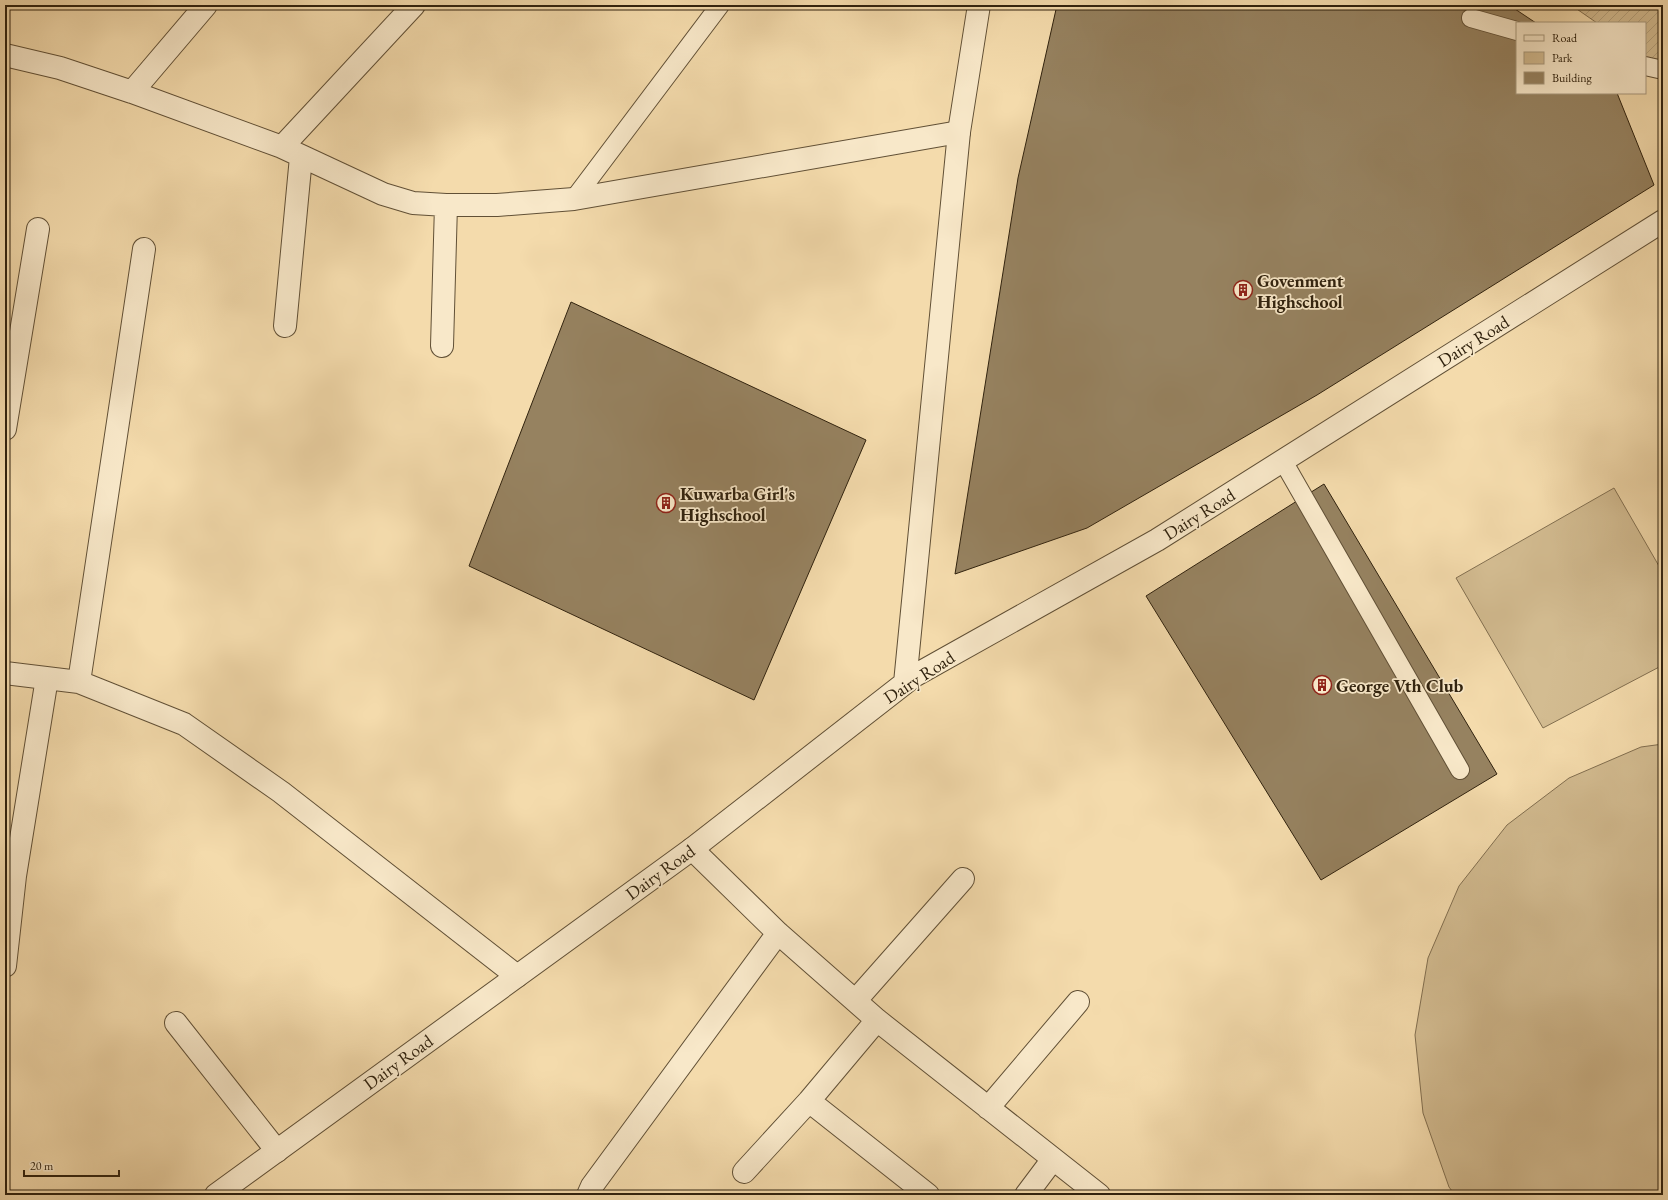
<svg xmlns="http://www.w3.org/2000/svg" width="1668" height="1200" viewBox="0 0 1668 1200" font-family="'EB Garamond',serif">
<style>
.park{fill:#d3bc91;stroke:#826f50}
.garden{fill:url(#garden-furrows);stroke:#826f50}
.building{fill:#968260;stroke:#30220e}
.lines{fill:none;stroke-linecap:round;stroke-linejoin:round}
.service-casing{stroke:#615036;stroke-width:20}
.minor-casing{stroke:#615036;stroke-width:24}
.tertiary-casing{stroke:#615036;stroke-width:24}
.service{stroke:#f8e8c9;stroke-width:18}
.minor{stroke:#f8e8c9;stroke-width:22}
.tertiary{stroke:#f8e8c9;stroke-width:22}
.labels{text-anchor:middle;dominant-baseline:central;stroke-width:3.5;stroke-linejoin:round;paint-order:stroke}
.poi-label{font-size:18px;font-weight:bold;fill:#30220e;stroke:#f8e8c9;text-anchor:start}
.street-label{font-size:18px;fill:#30220e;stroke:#f8e8c9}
</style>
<defs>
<pattern id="garden-furrows" width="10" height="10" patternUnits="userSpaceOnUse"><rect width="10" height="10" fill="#d3bc91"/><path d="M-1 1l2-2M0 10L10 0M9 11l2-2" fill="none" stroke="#b5a17c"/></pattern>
</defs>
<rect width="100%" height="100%" fill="#f4dbac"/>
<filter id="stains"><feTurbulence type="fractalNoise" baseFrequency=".005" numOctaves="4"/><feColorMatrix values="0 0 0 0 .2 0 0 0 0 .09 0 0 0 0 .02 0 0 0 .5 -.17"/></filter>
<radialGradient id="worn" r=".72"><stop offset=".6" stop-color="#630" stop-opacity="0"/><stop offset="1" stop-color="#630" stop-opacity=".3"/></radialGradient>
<path class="park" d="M1614,488l49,85v92l-120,63 -87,-150z
M1663,744v451h-208l-6,-8 -26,-74 -8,-78 13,-77 31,-72 48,-61 62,-47 72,-31z"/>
<path class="garden" d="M1571,5h92v63l-18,-12v-33h-48z"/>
<path class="building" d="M1057,5h452l27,18h-19v70h100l37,92 -337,210 -230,133 -132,46 63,-396z
M571,302l295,138 -112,260 -285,-134z
M1324,484l173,290 -176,106 -175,-284z"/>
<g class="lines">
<g class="service-casing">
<path id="service" d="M1471,18l46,13
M1645,66l18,4
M574,199l146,-194
M1283,461l177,309"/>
</g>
<g class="minor-casing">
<path id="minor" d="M5,55l55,13 72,24 150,55 101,47 30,9 33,2h51l77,-6 385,-67
M132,92l74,-87
M282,147l132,-142
M285,326l16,-169
M442,346l4,-141
M5,429l33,-200
M5,673l74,9 105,42 97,68 236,184
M79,682l65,-433
M692,849l86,84 99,87 222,175
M5,966l10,-90 32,-198
M856,1000l107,-121
M176,1023l101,128
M809,1101l119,94
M988,1108l90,-106
M744,1172l65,-71 68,-81
M588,1195l4,-9 186,-253
M1026,1195l27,-36"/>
</g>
<g class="tertiary-casing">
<path id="tertiary" d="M905,683l54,-551 20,-127
M216,1195l476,-346 222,-173 243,-136 506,-319"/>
</g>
<use href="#service" class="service"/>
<use href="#minor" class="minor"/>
<use href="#tertiary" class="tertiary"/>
</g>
<defs>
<g id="building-ring" transform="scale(1)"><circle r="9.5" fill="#f8e8c9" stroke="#8f2418" stroke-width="1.5"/><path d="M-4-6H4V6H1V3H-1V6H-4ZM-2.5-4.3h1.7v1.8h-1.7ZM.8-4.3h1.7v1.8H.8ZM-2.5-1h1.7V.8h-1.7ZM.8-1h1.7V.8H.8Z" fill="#8f2418"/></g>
</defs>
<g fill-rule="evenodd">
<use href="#building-ring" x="1243" y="290"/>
<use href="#building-ring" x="666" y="503"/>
<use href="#building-ring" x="1322" y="685"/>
</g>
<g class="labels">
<g class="poi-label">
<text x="1257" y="280">Govenment<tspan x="1257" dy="21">Highschool</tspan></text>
<text x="680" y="493">Kuwarba Girl's<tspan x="680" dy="21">Highschool</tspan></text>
<text x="1336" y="685">George Vth Club</text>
</g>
<g class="street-label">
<text transform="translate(1473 341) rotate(-32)">Dairy Road</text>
<text transform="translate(1199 514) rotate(-32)">Dairy Road</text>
<text transform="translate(919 677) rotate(-33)">Dairy Road</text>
<text transform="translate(660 872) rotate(-36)">Dairy Road</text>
<text transform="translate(398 1062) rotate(-36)">Dairy Road</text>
</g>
</g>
<rect width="1668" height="1200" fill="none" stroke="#f4dbac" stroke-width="20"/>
<rect x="6" y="6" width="1656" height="1188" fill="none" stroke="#30220e" stroke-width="2"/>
<rect x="10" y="10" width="1648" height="1180" fill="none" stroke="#30220e"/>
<rect x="1516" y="22" width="130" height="72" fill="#f8e8c9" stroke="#a8997e"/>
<rect x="1524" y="35" width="20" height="6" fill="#f8e8c9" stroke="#a8997e"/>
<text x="1552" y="42" font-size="12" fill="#30220e">Road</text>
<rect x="1524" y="52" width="20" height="12" fill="#d3bc91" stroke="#a8997e"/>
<text x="1552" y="62" font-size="12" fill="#30220e">Park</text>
<rect x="1524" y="72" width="20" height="12" fill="#968260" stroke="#a8997e"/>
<text x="1552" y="82" font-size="12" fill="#30220e">Building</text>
<path d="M24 1170v6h95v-6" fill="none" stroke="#30220e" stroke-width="2"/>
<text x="30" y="1170" font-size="12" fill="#30220e" stroke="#f8e8c9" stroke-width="3" paint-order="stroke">20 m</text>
<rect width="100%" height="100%" filter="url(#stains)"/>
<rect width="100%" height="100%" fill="url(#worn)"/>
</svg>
